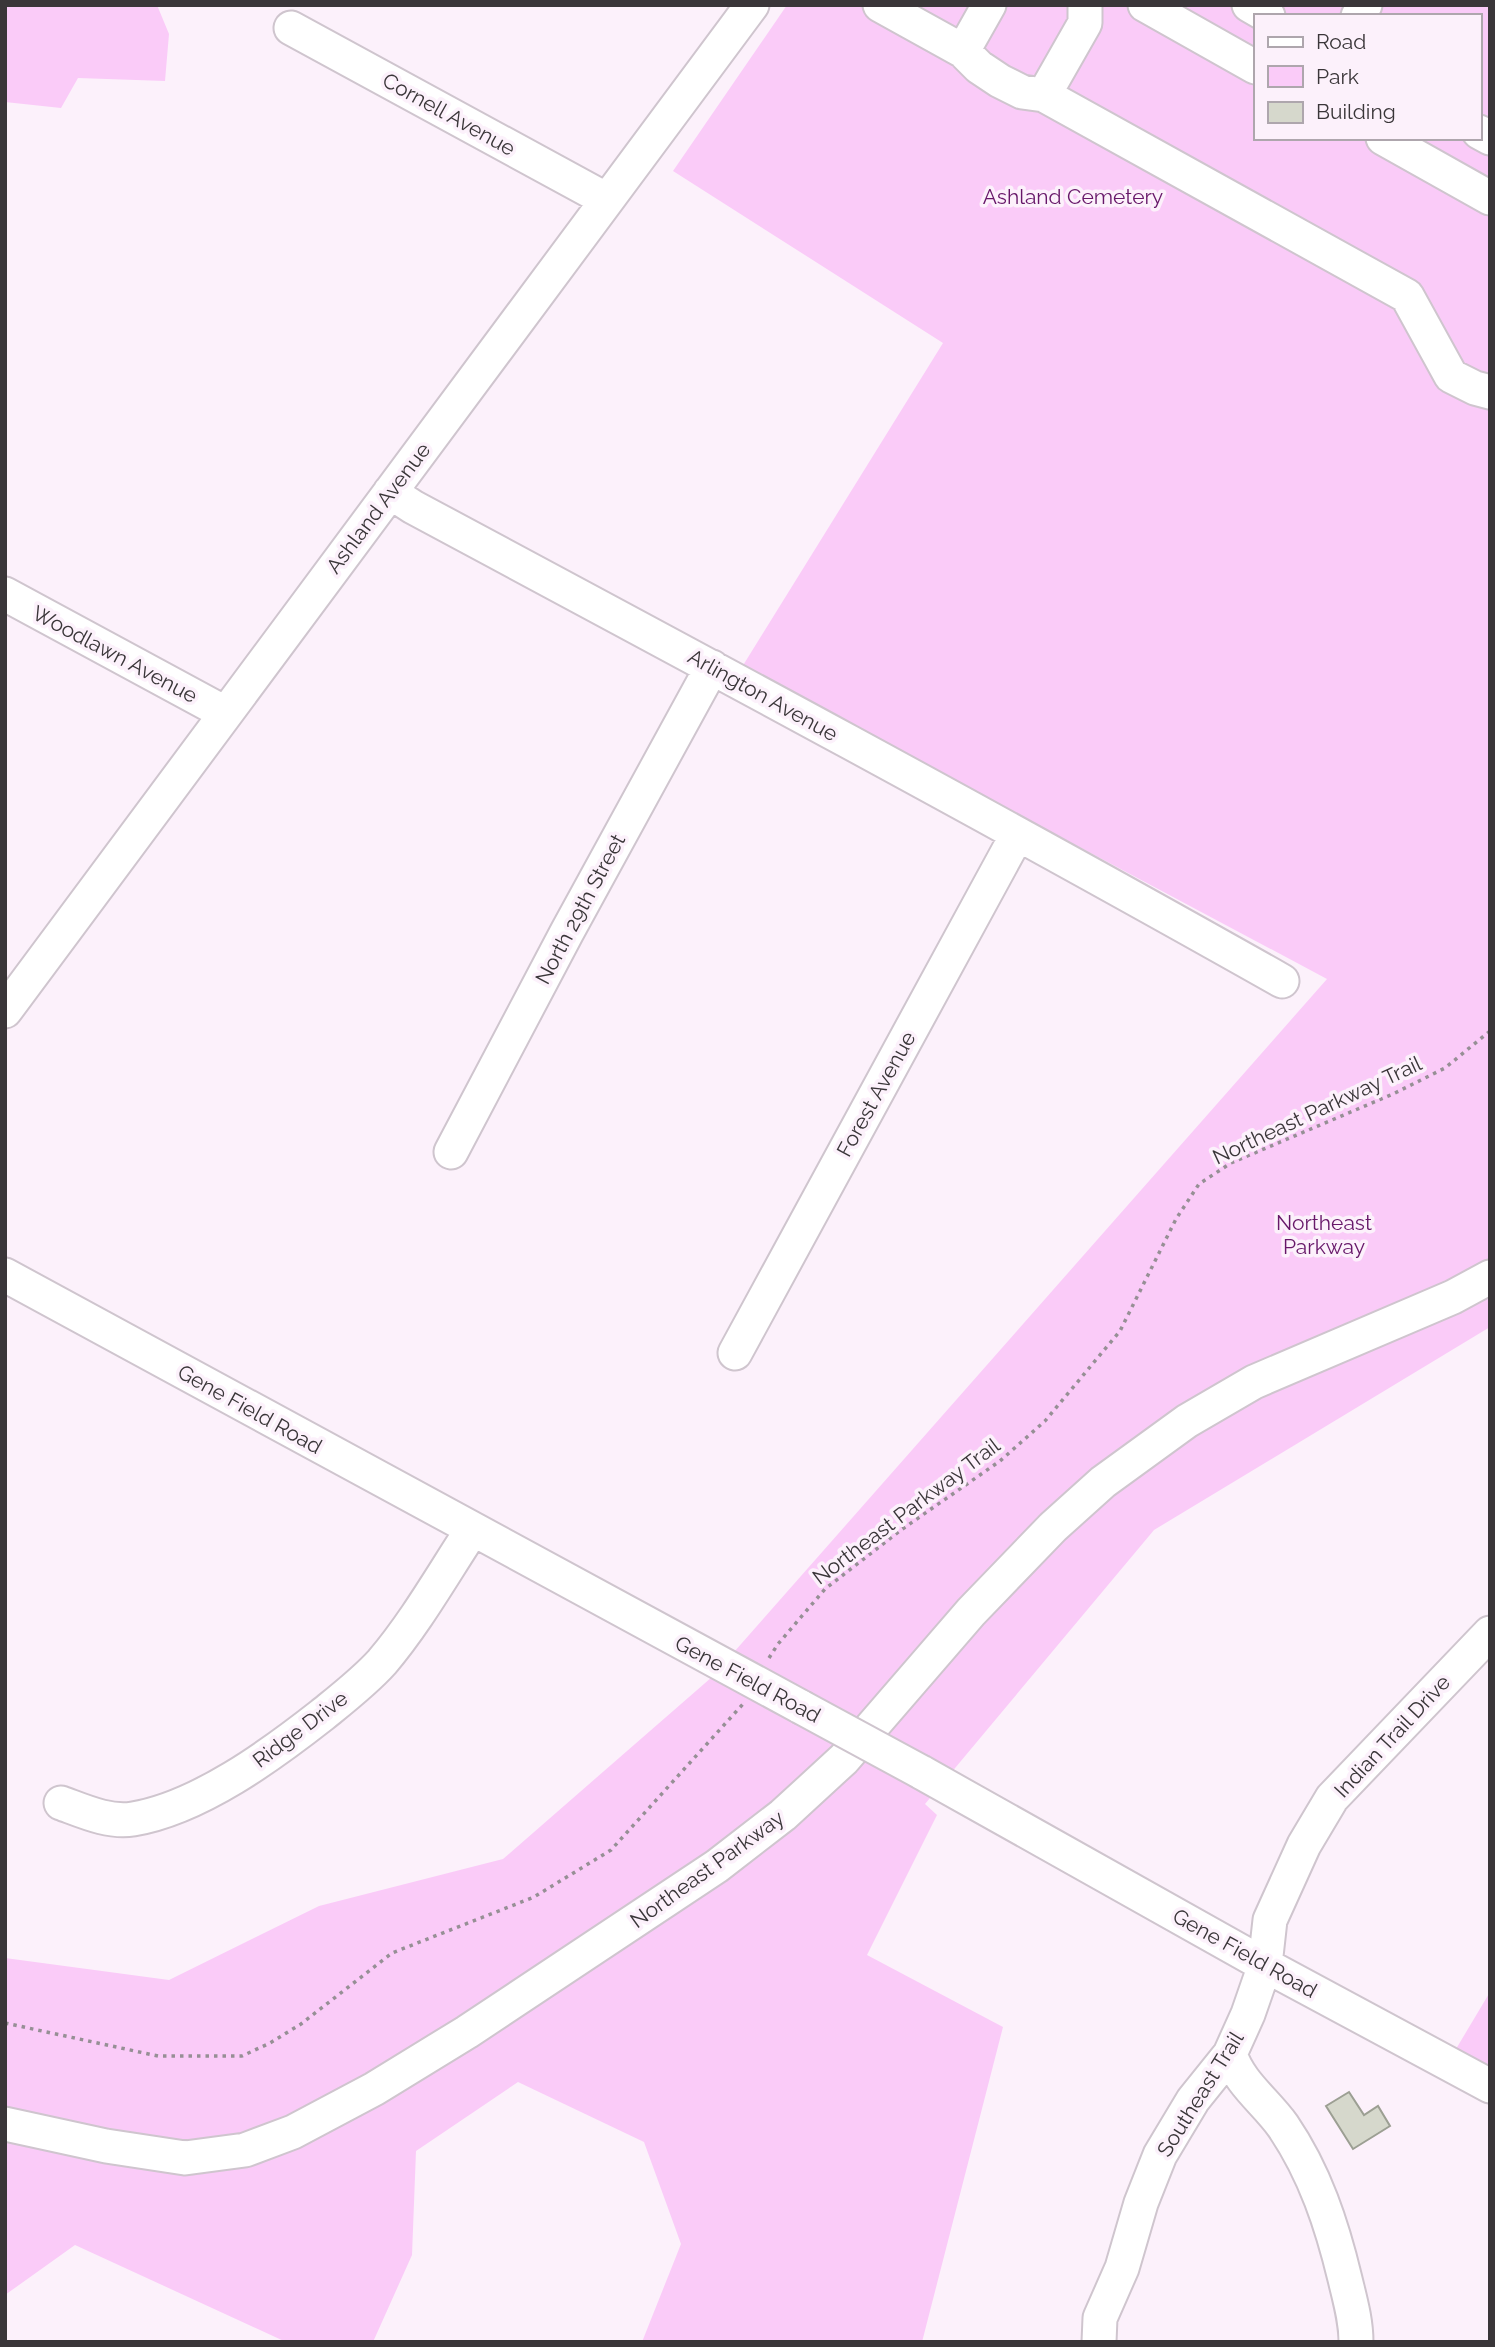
<svg xmlns="http://www.w3.org/2000/svg" width="1495" height="2347" viewBox="0 0 1495 2347" font-family="Raleway,sans-serif">
<style>
.green{fill:#facbf8;fill-rule:evenodd}
.building{fill:#d6d8cc;stroke:#9c9f93;stroke-width:2}
.lines{fill:none;stroke-linecap:round;stroke-linejoin:round}
.minor-casing{stroke:#cfc5ce;stroke-width:37}
.path{stroke:#968f95;stroke-width:3.5;stroke-dasharray:3.5 5;stroke-linecap:butt}
.minor{stroke:#fff;stroke-width:33}
.minor-bridge-casing{stroke:#cfc5ce;stroke-width:37;stroke-linecap:butt}
.minor-bridge{stroke:#fff;stroke-width:33}
.labels{text-anchor:middle;dominant-baseline:central;stroke-width:7;stroke-linejoin:round;paint-order:stroke}
.street-label{font-size:21px;fill:#3a3639;stroke:#fcf1fb}
.park-label{font-size:21px;fill:#671769;stroke:#fcf1fb}
</style>
<rect width="100%" height="100%" fill="#fcf1fb"/>
<path class="green" d="M5,5h152l12,29 -4,47 -87,-3 -17,30 -56,-6z
M787,5h703v1322l-336,203 -229,274 12,11 -70,140 136,72 -81,315h-280l39,-98 -37,-102 -126,-60 -102,69 -4,104 -39,87h-87l-211,-97 -70,50v-337l164,22 150,-74 184,-47 209,-182 615,-698 -585,-312 201,-324 -270,-172zM1255,16h224v122h-224z
M1490,1992v76l-34,-19z"/>
<path class="building" d="M1349,2092l15,23 14,-9 12,20 -37,23 -27,-43z"/>
<g class="lines">
<g class="minor-casing">
<path id="minor" d="M880,5l83,46 16,16 21,14 22,11 22,3 363,201 44,80 24,12 15,4
M1145,5l110,62
M1249,5l19,11
M1358,16l7,-11
M291,28l316,172
M963,51l26,-46
M1044,95l41,-72v-18
M1479,132l11,6
M1383,138l107,60
M390,492l23,15c291,156 582,312 869,474
M5,594l220,119
M5,1011l747,-1006
M451,1152l116,-220 145,-265
M5,1275l796,432
M735,1353l282,-518
M921,1772l344,193 225,121
M61,1803c22,8 48,20 72,16 66,-11 138,-64 189,-104 21,-17 43,-34 60,-53 34,-40 61,-88 90,-132
M1230,2054c9,29 36,48 53,72 32,47 49,99 62,153 5,21 11,41 11,63
M5,2124l101,22 79,12 60,-8 48,-18 81,-43 93,-57 250,-166 66,-51 61,-56 127,-147 82,-85 50,-45 84,-61 67,-39 199,-85 37,-20
M1099,2342l1,-24 22,-50 19,-65 19,-48 33,-55 37,-46 18,-40 17,-49 5,-45 34,-75 28,-47 158,-165"/>
</g>
<path class="path" d="M769,1658l9,-14 47,-55 76,-59 99,-69 45,-40 75,-90 56,-112 23,-35 32,-21 162,-69 52,-26 45,-37
M5,2023l153,33h84l28,-13 31,-19 91,-71 142,-56 77,-47 132,-146"/>
<use href="#minor" class="minor"/>
<g class="minor-bridge-casing">
<path id="minor-bridge" d="M801,1707l120,65"/>
</g>
<use href="#minor-bridge" class="minor-bridge"/>
</g>
<g class="labels">
<g class="street-label">
<text transform="translate(449 114) rotate(29)">Cornell Avenue</text>
<text transform="translate(378 508) rotate(-53)">Ashland Avenue</text>
<text transform="translate(115 654) rotate(28)">Woodlawn Avenue</text>
<text transform="translate(763 695) rotate(29)">Arlington Avenue</text>
<text transform="translate(580 909) rotate(-62)">North 29th Street</text>
<text transform="translate(876 1094) rotate(-61)">Forest Avenue</text>
<text transform="translate(1317 1110) rotate(-25)">Northeast Parkway Trail</text>
<text transform="translate(250 1409) rotate(29)">Gene Field Road</text>
<text transform="translate(906 1511) rotate(-37)">Northeast Parkway Trail</text>
<text transform="translate(748 1679) rotate(28)">Gene Field Road</text>
<text transform="translate(300 1729) rotate(-37)">Ridge Drive</text>
<text transform="translate(1392 1736) rotate(-47)">Indian Trail Drive</text>
<text transform="translate(707 1869) rotate(-36)">Northeast Parkway</text>
<text transform="translate(1245 1953) rotate(29)">Gene Field Road</text>
<text transform="translate(1200 2094) rotate(-58)">Southeast Trail</text>
</g>
<g class="park-label">
<text x="1073" y="196">Ashland Cemetery</text>
<text x="1324" y="1222">Northeast<tspan x="1324" dy="24">Parkway</tspan></text>
</g>
</g>
<rect width="1495" height="2347" fill="none" stroke="#3a3639" stroke-width="14"/>
<rect x="1254" y="14" width="228" height="126" fill="#fcf1fb" stroke="#aea6ad" stroke-width="2"/>
<rect x="1268" y="37" width="35" height="10" fill="#ffffff" stroke="#aea6ad" stroke-width="2"/>
<text x="1316" y="49" font-size="21" fill="#3a3639">Road</text>
<rect x="1268" y="66" width="35" height="21" fill="#facbf8" stroke="#aea6ad" stroke-width="2"/>
<text x="1316" y="84" font-size="21" fill="#3a3639">Park</text>
<rect x="1268" y="102" width="35" height="21" fill="#d6d8cc" stroke="#aea6ad" stroke-width="2"/>
<text x="1316" y="119" font-size="21" fill="#3a3639">Building</text>
</svg>
